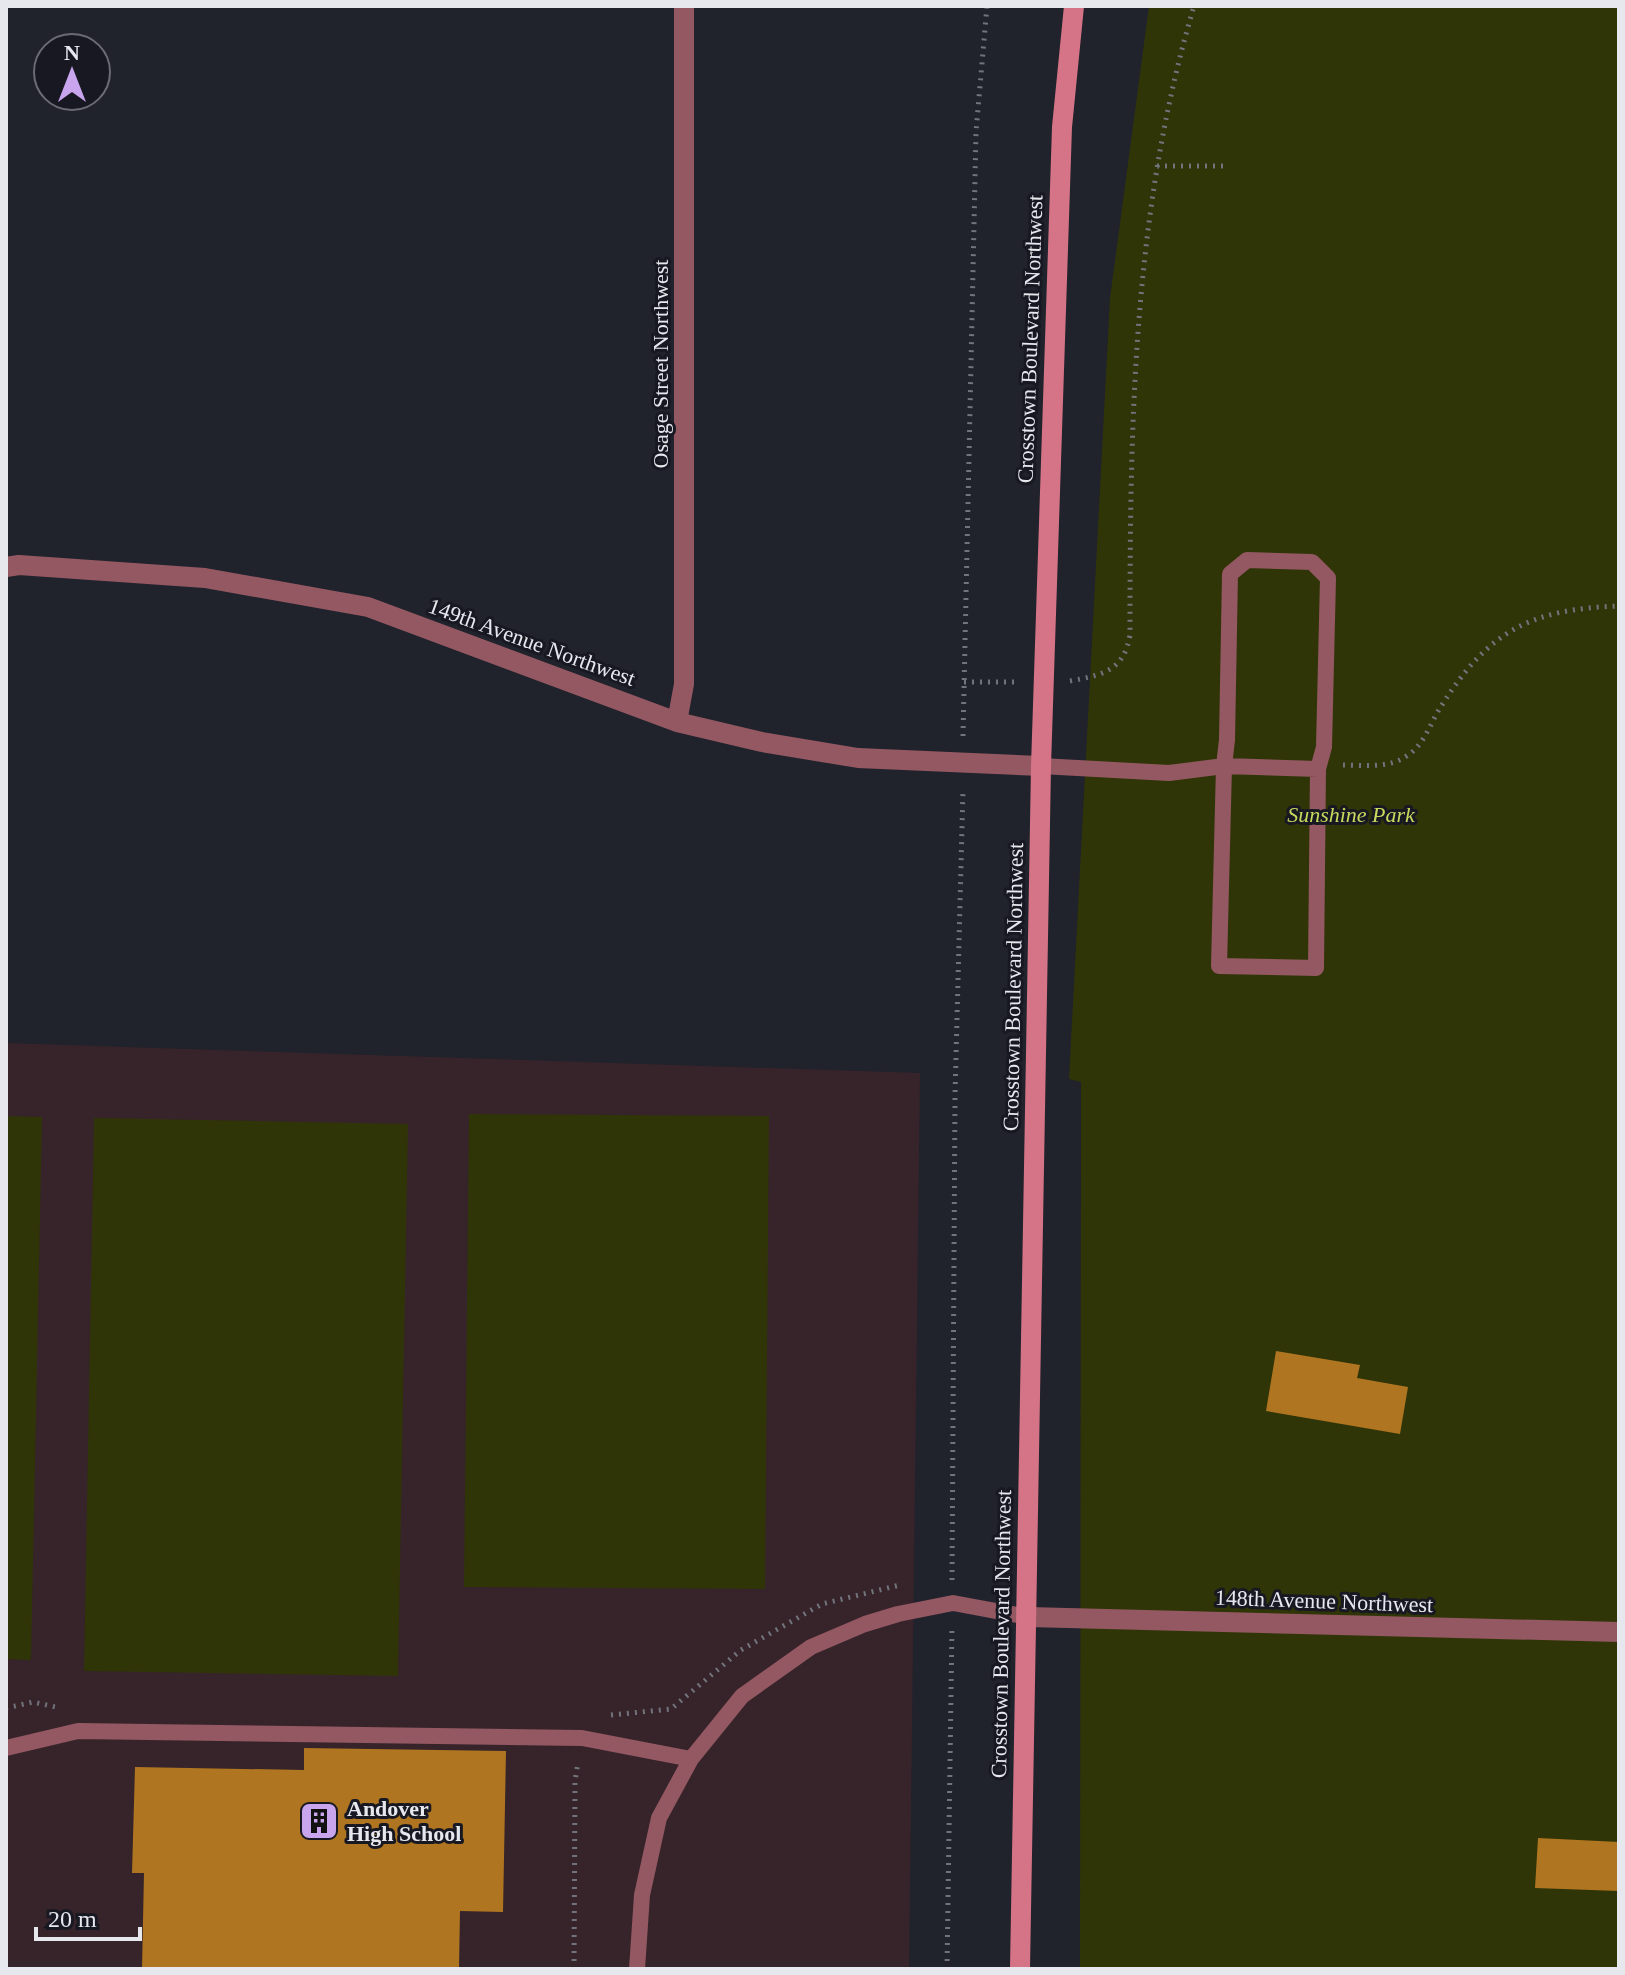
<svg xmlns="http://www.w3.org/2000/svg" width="1625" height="1975" viewBox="0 0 1625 1975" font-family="'Times New Roman',serif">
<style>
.education{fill:#36242a}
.green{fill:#303508}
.building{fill:#af7520}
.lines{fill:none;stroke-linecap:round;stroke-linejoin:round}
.path{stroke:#72747c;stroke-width:5;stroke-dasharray:2 6;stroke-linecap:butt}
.lane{stroke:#945862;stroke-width:16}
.street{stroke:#945862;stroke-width:20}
.secondary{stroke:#d57486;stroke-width:20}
.labels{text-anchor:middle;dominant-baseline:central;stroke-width:6;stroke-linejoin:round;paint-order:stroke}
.street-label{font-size:22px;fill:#e7e8ee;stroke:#171822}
.park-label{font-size:22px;font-style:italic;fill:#c9d95d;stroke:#171822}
.poi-label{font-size:22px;font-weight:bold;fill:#e7e8ee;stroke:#171822;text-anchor:start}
</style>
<rect width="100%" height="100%" fill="#20222c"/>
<path class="education" d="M6,1043l914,30 -11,896h-903z"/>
<path class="green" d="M1149,6h470v1963h-539l1,-887 -12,-3 41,-781z
M469,1114l300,2 -4,473 -301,-2z
M6,1116l36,1 -11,543 -25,-1z
M94,1118l314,6 -10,552 -314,-5z"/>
<path class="building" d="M1276,1351l84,14 -3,13 51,9 -8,47 -134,-23z
M304,1748l202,3 -3,161 -43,-1 -1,58h-317l2,-96h-12l3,-106 169,3z
M1538,1838l81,4v49l-84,-3z"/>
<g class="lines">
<path class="path" d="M1157,166h66
M1070,681c32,-6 54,-10 60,-46 0,-212 3,-424 64,-629
M964,682h56
M963,736l13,-604 11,-126
M1343,765c22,0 46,4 65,-10 17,-11 23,-34 34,-50 47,-75 90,-96 177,-99
M952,1580l3,-485 8,-305
M6,1708l27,-6 27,6
M611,1715l60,-6 70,-59 81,-46 78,-19
M574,1969l1,-188 3,-19
M947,1969l5,-343"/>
<path class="lane" d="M1041,766l128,7 55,-7 94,3 6,-22 4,-169 -16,-16 -65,-2 -17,14 -3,166 -3,26 -5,200 97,2 2,-199
M6,1748l72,-17 504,7 109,21
M637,1969l5,-74 17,-77 32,-59 51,-63 69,-49 54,-23 33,-10 55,-11 75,14"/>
<path class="street" d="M6,567l13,-2 186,13 163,29 309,115 85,20 96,16 183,8
M677,722l7,-38v-678
M1028,1617l591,15"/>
<path class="secondary" d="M1020,1969l21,-1203 21,-639 12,-121"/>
</g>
<defs>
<g id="building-square" transform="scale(2)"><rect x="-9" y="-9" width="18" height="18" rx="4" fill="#c9a5ee" stroke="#171822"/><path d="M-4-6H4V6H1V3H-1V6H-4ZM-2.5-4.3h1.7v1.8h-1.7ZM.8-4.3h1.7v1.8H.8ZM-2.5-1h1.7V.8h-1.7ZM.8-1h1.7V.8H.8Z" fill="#111"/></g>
</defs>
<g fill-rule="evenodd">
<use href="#building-square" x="319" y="1821"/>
</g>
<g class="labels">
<g class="street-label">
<text transform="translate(1030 339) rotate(-88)">Crosstown Boulevard Northwest</text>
<text transform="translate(660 364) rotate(-90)">Osage Street Northwest</text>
<text transform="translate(532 642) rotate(20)">149th Avenue Northwest</text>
<text transform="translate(1013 987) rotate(-89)">Crosstown Boulevard Northwest</text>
<text transform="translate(1324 1601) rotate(2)">148th Avenue Northwest</text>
<text transform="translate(1001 1634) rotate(-89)">Crosstown Boulevard Northwest</text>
</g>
<g class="park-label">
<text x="1351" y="814">Sunshine Park</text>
</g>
<g class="poi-label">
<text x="347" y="1808">Andover<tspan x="347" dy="25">High School</tspan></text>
</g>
</g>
<rect width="1625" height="1975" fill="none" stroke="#e7e8ee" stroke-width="16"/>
<g transform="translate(72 72)"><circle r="38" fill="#171822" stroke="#6a6b74" stroke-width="2"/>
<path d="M0-6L14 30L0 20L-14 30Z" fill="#c9a5ee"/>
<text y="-12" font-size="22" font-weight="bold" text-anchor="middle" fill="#e7e8ee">N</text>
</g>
<path d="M36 1927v12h104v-12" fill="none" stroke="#e7e8ee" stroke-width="4"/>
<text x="48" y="1927" font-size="24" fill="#e7e8ee" stroke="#171822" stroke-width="6" paint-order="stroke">20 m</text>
</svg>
